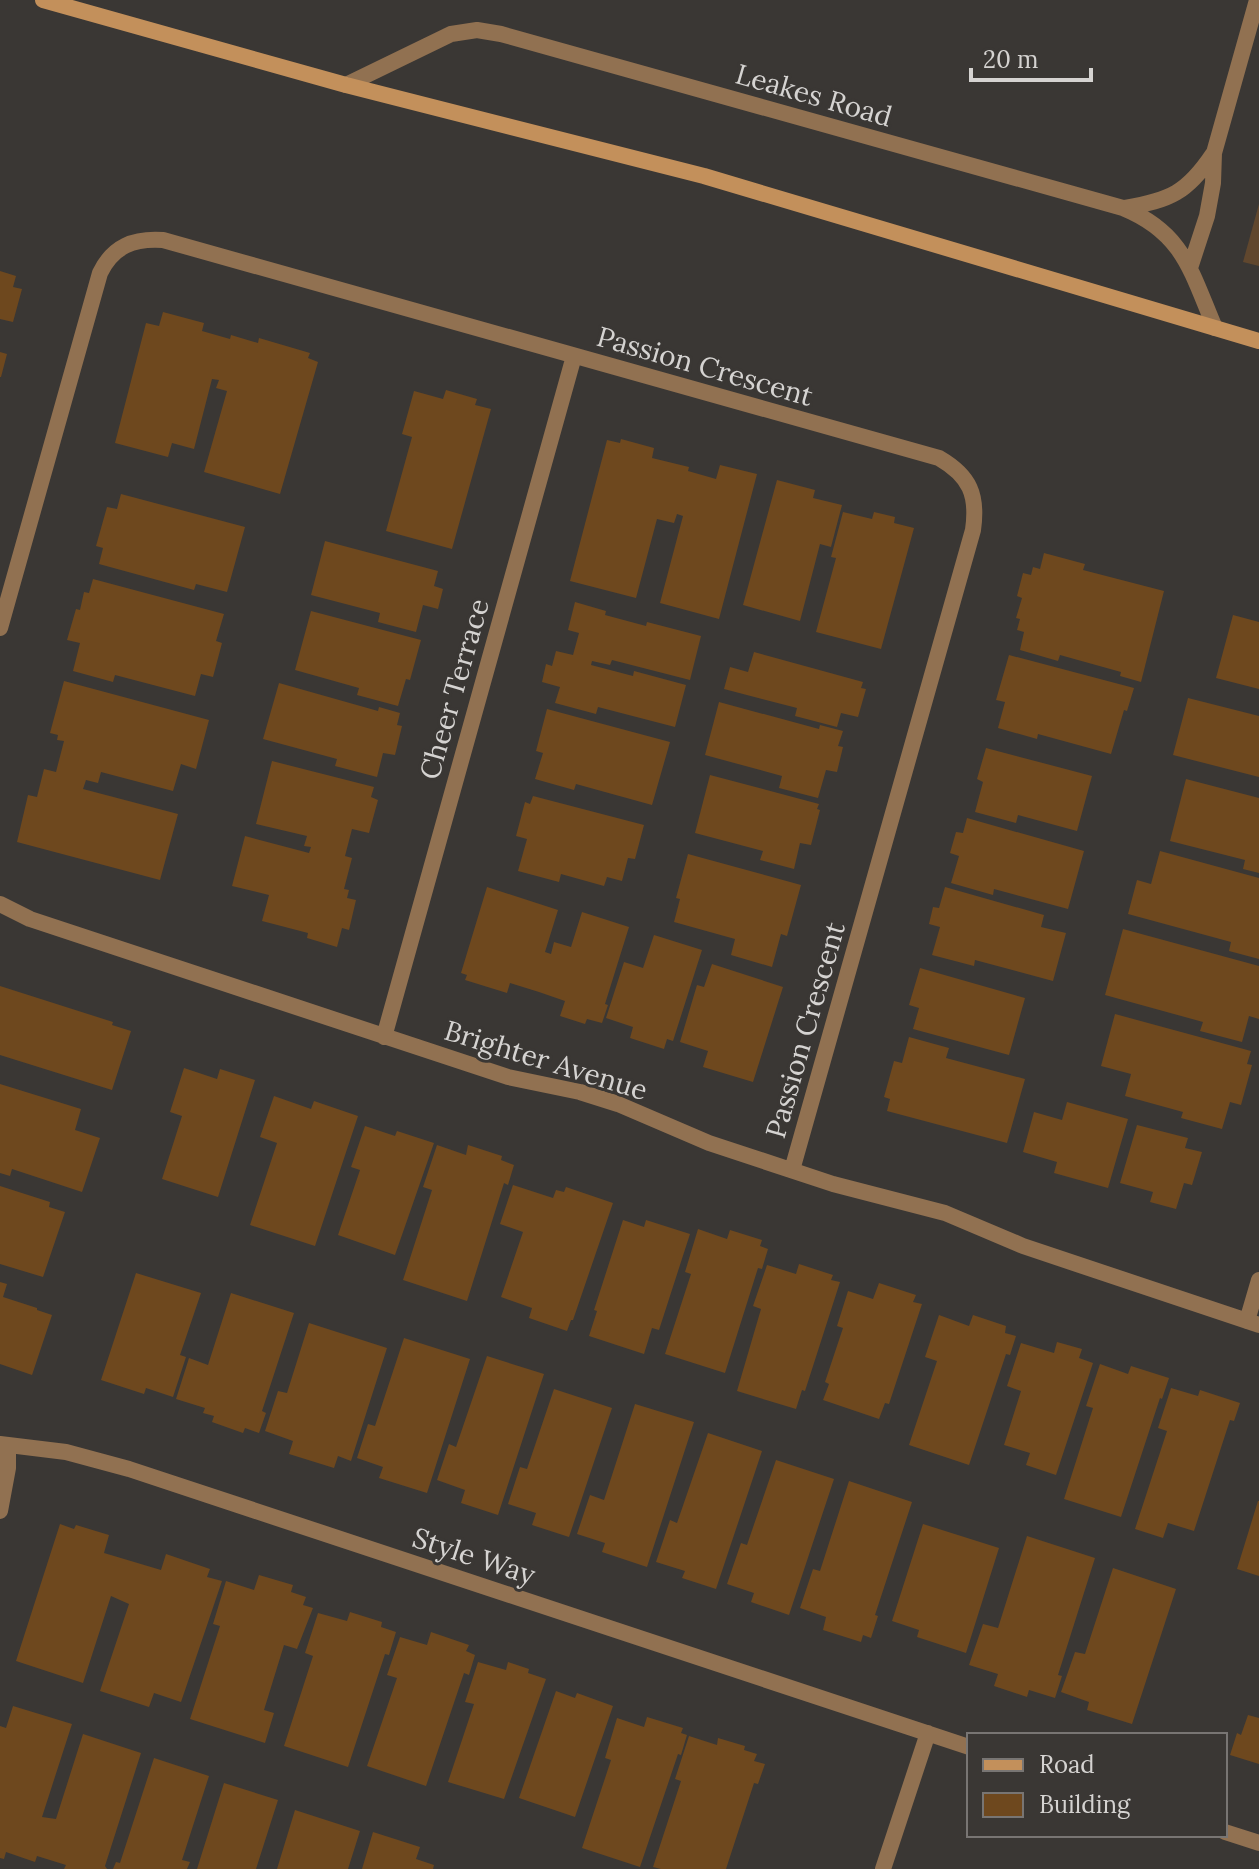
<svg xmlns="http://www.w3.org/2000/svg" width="1259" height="1869" viewBox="0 0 1259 1869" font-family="Lora,serif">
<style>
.green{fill:#60472e}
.building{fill:#6e481e}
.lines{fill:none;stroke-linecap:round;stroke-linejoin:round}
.street{stroke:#917151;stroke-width:16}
.secondary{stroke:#c3905b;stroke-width:16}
.labels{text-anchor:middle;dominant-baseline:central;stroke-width:6;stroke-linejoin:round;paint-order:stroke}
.street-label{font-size:28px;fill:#d5d3d1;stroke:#3a3734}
</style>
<rect width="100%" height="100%" fill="#3a3734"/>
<path class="green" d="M1259,204v62l-16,-4z"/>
<path class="building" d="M0,271l16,5 -3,11 9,2 -9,33 -13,-3z
M163,312l41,11 -2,8 28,8 1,-4 27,8 1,-5 51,15 -2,5 10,4 -38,132 -76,-22 23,-81 -11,-3 3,-8 -7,-1 -18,70 -22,-6 -4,14 -53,-14 31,-120 13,3z
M0,352l7,2 -6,23h-1z
M446,390l31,9 -2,6 16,4 -39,140 -66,-18 26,-94 -10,-3 12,-43 29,8z
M621,439l33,9 -2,10 37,9 -1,4 28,8 4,-14 37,9 -38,145 -59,-16 23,-87 -6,-2 -3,9 -17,-4 -21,79 -66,-17 37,-141 13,3z
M777,480l38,10 -2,8 29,7 -11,42 -11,-3 -20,77 -57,-16z
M121,494l124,33 -18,65 -31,-8 -2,6 -95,-26 4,-16 -7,-2 11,-39 10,2z
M843,512l29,7 2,-7 21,5 -1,6 20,5 -33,121 -65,-17 20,-74 -5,-1z
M325,541l113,30 -4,15 9,3 -5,20 -15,-4 -7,27 -38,-10 2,-9 -69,-18z
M1044,553l41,11 -2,6 81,21 -23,91 -21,-6 1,-4 -61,-17 -2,6 -38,-11 4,-18 -7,-2 3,-11 -4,-1 6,-20 -5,-2 6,-23 8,2 2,-8 7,2z
M93,579l131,35 -8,27 6,2 -9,34 -12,-3 -6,22 -80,-21 -2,7 -40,-11 7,-28 -13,-3 9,-31 4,1 4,-18 5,1z
M575,602l31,9 -1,4 41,11 1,-4 54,14 -11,44 -78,-20 -2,5 -18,-4 -1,4 42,11 1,-5 52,14 -11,42 -77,-20 -2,7 -41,-11 5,-16 -18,-5 4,-18 6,2 4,-15 17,4 6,-22 -11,-3z
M311,611l110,29 -11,40 -4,-1 -8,27 -41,-11 2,-7 -64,-18z
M1233,615l26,7v67l-43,-11z
M754,652l109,30 -2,6 5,1 -8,28 -17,-4 -4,14 -42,-11 2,-8 -73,-19 6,-22 18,5z
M1009,655l125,33 -7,23 -3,-1 -13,44 -73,-20 -1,5 -39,-11 7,-26 -9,-2z
M64,681l145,39 -13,49 -15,-5 -8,27 -72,-19 -3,11 -12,-3 -3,9 95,25 -18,66 -143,-38 11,-47 9,2 7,-28 12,3 8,-31 -7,-1 1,-5 -8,-2z
M279,683l99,28 1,-4 21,6 -3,12 5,1 -7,29 -12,-2 -6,24 -42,-11 2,-7 -74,-20z
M1188,698l71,18v61l-86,-22z
M719,702l100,27 1,-4 23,6 -5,15 5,1 -6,25 -11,-2 -8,28 -39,-10 3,-12 -77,-21z
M547,709l123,33 -18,63 -76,-21 -2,6 -39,-11 8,-26 -7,-2z
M986,748l106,28 -15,55 -59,-16 -2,8 -41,-11 8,-30 -6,-3z
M272,761l102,26 -3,10 7,3 -9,33 -17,-4 -7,27 7,2 -8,31 5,1 -2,8 9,2 -7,30 -7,-2 -5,19 -30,-9 1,-5 -46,-12 7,-26 -37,-9 13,-50 64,17 2,-6 -7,-1 3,-10 -51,-12z
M710,775l109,29 -2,5 3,1 -9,35 -11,-2 -6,26 -34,-9 3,-9 -68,-18z
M1186,779l73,19v75l-16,-4 2,-9 -75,-19z
M533,796l111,29 -9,34 -7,-1 -6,23 -15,-4 -3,9 -43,-12 -2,8 -41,-11 9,-32 -11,-3 9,-34 5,2z
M967,818l117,33 -16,58 -74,-20 -1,6 -42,-12 8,-27 -9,-3 6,-21 7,1z
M1160,851l99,27v81l-30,-8 2,-9 -103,-28 9,-34 14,4z
M688,854l113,31 -14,51 -6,-2 -9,33 -41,-12 4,-16 -61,-17 6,-23 -4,-1z
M487,887l71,23 -13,42 6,2 3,-12 17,5 11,-35 47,15 -24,77 3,1 -6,18 -15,-4 -2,5 -25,-8 5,-15 -26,-9 -29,-9 -3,10 -42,-13 2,-5 -6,-2z
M945,887l99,28 -3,12 25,6 -13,48 -78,-21 -1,6 -42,-11 8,-28 -11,-3 4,-17 6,1z
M1123,929l136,37v53l-10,-3 -7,26 -42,-11 3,-9 -98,-27z
M654,935l48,15 -29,91 -6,-2 -3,10 -34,-11 3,-11 -27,-9 18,-56 19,6z
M712,964l71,23 -30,95 -50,-15 5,-16 -28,-9 17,-57 7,2z
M920,968l105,30 -16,57 -96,-26 6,-21 -10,-3z
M0,986l113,36 -1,3 19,6 -19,59 -112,-35z
M1115,1014l136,37 -4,13 5,1 -11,40 -11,-3 -8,27 -41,-11 2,-6 -58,-16 6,-22 -30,-8z
M909,1037l40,11 -3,10 79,21 -18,64 -120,-32 3,-12 -6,-2 10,-36 8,2z
M184,1068l33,11 3,-10 35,11 -37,117 -56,-18 20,-63 -12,-4z
M0,1084l81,25 -6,21 25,8 -18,54 -70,-23 -2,7 -10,-3z
M274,1096l37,13 3,-8 44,15 -43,130 -65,-21 27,-82 -17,-6z
M1067,1102l61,17 -20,69 -54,-15 3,-11 -34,-10 11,-40 28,8z
M1137,1125l51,13 -3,10 17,4 -10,33 -8,-2 -8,26 -26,-7 3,-10 -33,-9z
M365,1126l30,10 2,-5 37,12 -39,112 -57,-20 22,-65 -9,-3z
M437,1145l29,10 2,-10 34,11 -1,4 13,5 -6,20 -4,-2 -37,118 -64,-21 29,-90 -9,-3z
M513,1185l40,13 3,-8 8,2 2,-5 47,16 -40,117h-2l-4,11 -38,-13 3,-10 -31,-11 22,-65 -23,-8z
M0,1186l50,16 -1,5 16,5 -22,65 -43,-13z
M623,1220l21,7 2,-7 44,14 -31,96 -7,-2 -8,26 -55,-18 8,-25 -3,-1z
M698,1229l29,10 3,-9 32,10 -2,6 8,3 -6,20 -4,-1 -33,105 -60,-19 26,-80 -6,-2z
M799,1264l34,11 -2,5 9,2 -35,109 -3,-1 -6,19 -59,-18 24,-82 -8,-3 14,-41 29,9z
M136,1273l65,20 -21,62 6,2 -13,40 -27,-9 -2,6 -43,-14z
M0,1282l7,2 -4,13 34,11v2l15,5 -20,60 -32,-11z
M879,1283l37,12 -3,7 9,2 -33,100 -4,-1 -6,16 -56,-19 6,-16 -4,-2 18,-54 -6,-2 11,-35 25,8z
M231,1293l63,20 -32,98 4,2 -7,20 -14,-5 -2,5 -31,-11 2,-6 -11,-3 2,-5 -29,-9 13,-41 19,7z
M939,1315l30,11 4,-11 33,11 -1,7 11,3 -6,19 -4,-1 -37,111 -60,-20 28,-84 -12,-4z
M309,1323l78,25 -36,113 -13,-5 -4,12 -45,-14 4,-13 -28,-10 13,-40 9,2z
M404,1338l66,21 -43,134 -48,-15 4,-11 -26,-9 11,-34 7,2z
M1057,1342l25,7 -3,9 14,5 -37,112 -30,-10 4,-12 -26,-8 17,-54 -14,-5 14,-43 33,10z
M487,1356l57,18 -46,141 -37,-12 4,-13 -28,-10 12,-36 7,3z
M1100,1364l28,10 3,-8 38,12 -7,21 -2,-1 -39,119 -57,-18 29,-91 -7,-2z
M1171,1388l27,8 2,-6 40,13 -6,18 -4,-1 -36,111 -26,-8 -5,15 -28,-9 32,-98 -9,-3z
M554,1389l58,19 -43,129 -37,-12 4,-12 -28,-9 12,-37 7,2z
M635,1404l59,18 -47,145 -45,-15 3,-9 -28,-9 13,-39 14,5z
M708,1433l54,18 -46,138 -34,-11 3,-7 -29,-9 14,-42 7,3z
M776,1460l58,19 -45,136 -38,-13 3,-9 -27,-9 14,-41 6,2z
M849,1481l63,21 -37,113 3,1 -7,22 -8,-3 -2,7 -38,-12 3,-13 -26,-9 13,-39 7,2z
M1258,1501h1v75l-22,-7z
M60,1524l14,5 2,-4 33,10 -5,18 57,17 5,-16 44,15 -3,8 15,4 -41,121 -27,-9 -5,14 -49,-16 29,-87 -18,-8 -28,87 -67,-22z
M923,1524l76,24 -33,105 -49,-16 2,-7 -27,-9z
M1027,1536l68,22 -37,117 4,1 -7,22 -26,-8 -2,7 -33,-11 4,-12 -29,-9 14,-41 15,4z
M1113,1568l63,21 -44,135 -45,-14 2,-8 -28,-10 14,-40 10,2z
M259,1575l34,10 -2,7 15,5 -3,8 10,3 -16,41 -13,-4 -20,65 10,3 -9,30 -75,-24 30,-93 -7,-2 13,-43 28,9z
M350,1612l32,10 -1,5 15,5 -7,23 -4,-1 -37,113 -64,-21 29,-90 -8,-3 13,-40 29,8z
M431,1632l38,13 -3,6 9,4 -6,20 -5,-2 -38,113 -59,-20 30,-88 -10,-3 13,-38 27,8z
M478,1662l28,8 2,-8 21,7 -1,4 18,6 -42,120 -56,-17 26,-78 -9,-2z
M556,1691l19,7 2,-5 36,13 -38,111 -56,-19z
M13,1706l59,18 -30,93 14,2 27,-85 58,19 -36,113 2,3h-43l2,-4 -29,-9 -2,6 -29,-10 -2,7 -4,-1v-132l6,2z
M1248,1715l11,3v46l-29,-9 7,-22 4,2z
M647,1717l36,11 -2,5 6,2 -6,20 -3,-1 -38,113 -58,-19 29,-88 -6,-2 12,-40 27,9z
M689,1736l28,9 1,-7 27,8 -1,4 13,4 -3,7 11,3 -7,20 -4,-1 -28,86h-65l-8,-2 28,-86 -6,-2z
M154,1758l55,18 -27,84 8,2 -3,7h-74l3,-7 4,1z
M224,1783l54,17 -22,69h-59z
M295,1810l65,21 -12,38h-71z
M373,1832l47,15 -4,12 18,6 -1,4h-71z"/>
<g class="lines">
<path class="street" d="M346,85l105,-51 26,-4 24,4 622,174c61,25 68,64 92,120
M1125,208c45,-8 62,-15 88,-54
M1190,268l17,-52 6,-33 1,-30 43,-153
M0,628l100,-355c13,-27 34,-35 63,-33l776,218c31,18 39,37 34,72l-181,640
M0,904l30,15 478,158 72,15 38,12 91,39 124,41 112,29 78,33 236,79
M384,1037l190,-681
M1247,1321l12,-41
M0,1444l66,8 63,17 840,278
M0,1511l8,-43v-23
M1225,1832l34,11
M883,1869l45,-136"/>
<path class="secondary" d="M43,0l303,85 358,91 555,165"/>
</g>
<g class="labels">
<g class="street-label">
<text transform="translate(814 95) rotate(16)">Leakes Road</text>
<text transform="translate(705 366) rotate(16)">Passion Crescent</text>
<text transform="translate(454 689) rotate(-74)">Cheer Terrace</text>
<text transform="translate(805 1030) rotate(-74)">Passion Crescent</text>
<text transform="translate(546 1060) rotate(17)">Brighter Avenue</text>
<text transform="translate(474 1556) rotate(18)">Style Way</text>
</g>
</g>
<rect x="967" y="1733" width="260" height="104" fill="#3a3734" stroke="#787573" stroke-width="2"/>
<rect x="983" y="1759" width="40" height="12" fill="#c3905b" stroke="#787573" stroke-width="2"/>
<text x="1039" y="1773" font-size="24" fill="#d5d3d1">Road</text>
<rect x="983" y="1793" width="40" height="24" fill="#6e481e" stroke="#787573" stroke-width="2"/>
<text x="1039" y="1813" font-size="24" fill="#d5d3d1">Building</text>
<path d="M971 68v12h120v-12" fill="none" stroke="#d5d3d1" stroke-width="4"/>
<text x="983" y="68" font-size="24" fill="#d5d3d1" stroke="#3a3734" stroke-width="6" paint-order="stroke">20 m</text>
</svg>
